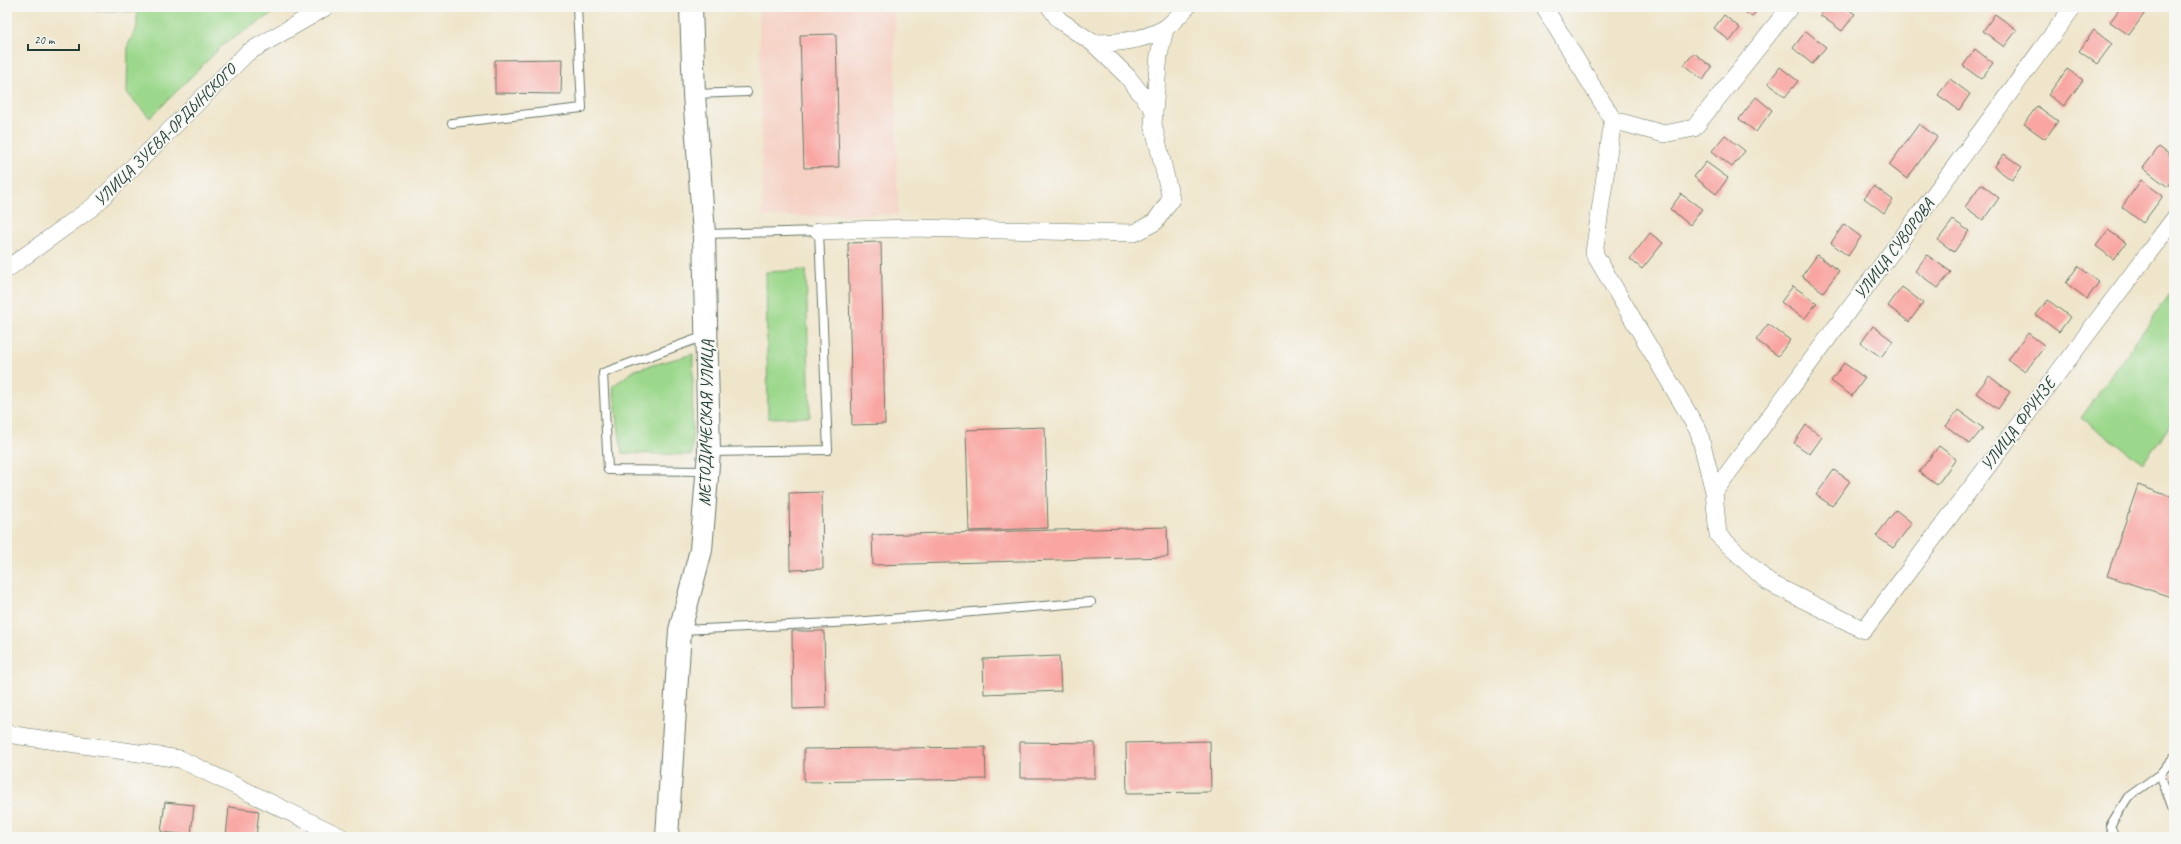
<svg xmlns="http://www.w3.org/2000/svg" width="2181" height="844" viewBox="0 0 2181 844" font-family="Caveat,sans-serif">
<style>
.built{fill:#f6d2c5}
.green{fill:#9cd88c;stroke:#5e8a60}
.building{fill:#f9a5a1}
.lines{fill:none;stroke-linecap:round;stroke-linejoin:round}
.lane-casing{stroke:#687868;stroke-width:10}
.street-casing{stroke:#687868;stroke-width:18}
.secondary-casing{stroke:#687868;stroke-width:24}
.lane{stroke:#fff;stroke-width:8}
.street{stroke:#fff;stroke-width:17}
.secondary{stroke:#fff;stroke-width:22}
.labels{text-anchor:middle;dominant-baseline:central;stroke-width:3.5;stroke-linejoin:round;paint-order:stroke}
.street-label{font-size:17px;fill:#1f3d34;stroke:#f6f6f2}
</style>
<rect width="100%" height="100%" fill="#f6f6f2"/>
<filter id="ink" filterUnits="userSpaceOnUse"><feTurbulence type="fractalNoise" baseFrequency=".025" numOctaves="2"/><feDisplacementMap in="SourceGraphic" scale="8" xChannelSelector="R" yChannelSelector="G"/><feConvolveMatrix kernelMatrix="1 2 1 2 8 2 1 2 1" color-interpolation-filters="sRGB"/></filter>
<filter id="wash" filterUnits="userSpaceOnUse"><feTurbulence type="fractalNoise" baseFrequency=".012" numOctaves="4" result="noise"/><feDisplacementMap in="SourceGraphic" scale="16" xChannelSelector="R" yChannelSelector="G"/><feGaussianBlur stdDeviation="0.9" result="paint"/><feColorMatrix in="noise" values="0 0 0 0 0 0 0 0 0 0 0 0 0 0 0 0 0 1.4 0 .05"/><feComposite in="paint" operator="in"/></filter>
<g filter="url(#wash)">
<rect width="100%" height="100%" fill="#efe5ca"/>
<path class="built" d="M759,7h135l4,207 -135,3z"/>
<path class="green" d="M74,7h209l-59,37 -74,74 -23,-25 1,-48 9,-18v-15l-45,-2z
M806,270l4,147 -42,1 -2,-146z
M2170,294l4,3v123l-31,43 -62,-45z
M693,354l-1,101 -70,-2 -9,-67 22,-16z"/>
<g id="blocks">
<path class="building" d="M1738,7h21l-7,10z
M1825,7h20l10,7 -13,17 -22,-16z
M2121,7h22l4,3 -18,25 -19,-13z
M1995,14l22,16 -13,17 -21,-16z
M1724,15l16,13 -10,13 -16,-13z
M2094,30l18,14 -15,20 -18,-13z
M1806,31l20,16 -14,17 -19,-16z
M836,34l3,133 -35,1 -4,-133z
M1975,49l18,14 -12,16 -18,-13z
M1694,53l18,14 -9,13 -19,-15z
M562,59l-1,35 -66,-1v-33z
M1780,67l18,14 -13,16 -17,-14z
M2067,69l16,11 -19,26 -16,-11z
M1950,79l20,15 -11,16 -21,-15z
M1756,97l16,13 -16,22 -17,-13z
M2037,106l21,15 -13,18 -21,-15z
M1919,124l18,13 -30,42 -18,-14z
M1725,135l20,16 -13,16 -20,-16z
M2159,147l15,11v20l-6,9 -25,-19z
M2004,154l18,13 -10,13 -18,-13z
M1706,162l22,16 -12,16 -22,-17z
M2141,180l22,16 -20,27 -21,-16z
M1981,184l18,14 -16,22 -18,-13z
M1874,186l19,14 -9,13 -20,-15z
M1681,194l21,15 -12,16 -20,-16z
M1953,220l16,11 -15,21 -16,-12z
M1844,224l17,13 -13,19 -17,-13z
M2108,230l18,13 -13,16 -17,-13z
M1650,233l13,10 -21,26 -12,-10z
M881,242l4,182 -33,1 -4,-182z
M1817,255l22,16 -16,21 -21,-16z
M1927,255l24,17 -13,16 -23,-17z
M2078,266l21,16 -12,17 -21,-16z
M1793,286l24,17 -13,16 -23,-17z
M1902,287l21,16 -14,19 -21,-16z
M2048,300l22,17 -11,15 -23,-17z
M1768,324l22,16 -12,16 -22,-16z
M1873,326l20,15 -12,16 -20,-14z
M2028,333l17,13 -20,26 -17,-12z
M1844,363l21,15 -13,18 -21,-15z
M1989,376l21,16 -12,17 -22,-16z
M1958,410l25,18 -13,16 -24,-18z
M1806,425l16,12 -12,17 -16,-11z
M1045,427l3,101 -79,3 -3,-101z
M1939,446l17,13 -19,26 -18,-13z
M1834,470l16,11 -18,25 -16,-11z
M2138,485l36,13v100l-67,-22z
M822,492l1,77 -33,1 -1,-77z
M1896,510l16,13 -19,25 -17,-12z
M1167,527l1,30 -295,8 -1,-30z
M792,631h32l2,77 -33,1z
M1059,656l2,35 -77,3 -1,-35z
M1210,741l1,51 -84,1 -1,-50z
M1020,742l75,1v35h-75z
M985,747l1,32 -182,3v-33z
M2174,774v10l-4,-9z
M165,802l29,3 -3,30 -30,-3z
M229,807l30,4 -3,26h-30z"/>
</g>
</g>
<g filter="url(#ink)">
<use href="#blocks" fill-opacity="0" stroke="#687868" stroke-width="1"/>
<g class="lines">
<g class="lane-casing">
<path id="lane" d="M695,94l52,-2
M452,123l130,-15 -5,-101
M705,234l114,-3 9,219 -118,2
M705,336l-102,37 5,97 99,1
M681,630l173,-8 237,-20
M2160,774l14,39
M2115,837l-5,-11 18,-29 32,-23 14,-17"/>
</g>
<g class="street-casing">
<path id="street" d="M1050,7l9,13 34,23 34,33 26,33
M1544,7l69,113 -19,133 105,179 15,60 4,43 50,47 96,48 310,-411
M1093,43c24,0 49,-2 71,-14 8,-5 16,-15 23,-22
M1613,120l51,14 30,-6 96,-121
M819,231l92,-3 223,5 21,-11 16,-23 -18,-75 6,-69 6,-26
M7,269l87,-63 153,-153 79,-46
M1714,492l359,-485
M7,734l173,25 161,78"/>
</g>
<g class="secondary-casing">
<path id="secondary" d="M667,837l13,-207 21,-80 8,-98 -5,-218 -10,-140 -3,-87"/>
</g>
<use href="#lane" class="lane"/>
<use href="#street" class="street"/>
<use href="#secondary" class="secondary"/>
</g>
</g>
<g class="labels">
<g class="street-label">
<text transform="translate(165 135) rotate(-45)">УЛИЦА ЗУЕВА-ОРДЫНСКОГО</text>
<text transform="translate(1894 249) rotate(-53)">УЛИЦА СУВОРОВА</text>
<text transform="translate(706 423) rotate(-89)">МЕТОДИЧЕСКАЯ УЛИЦА</text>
<text transform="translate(2018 424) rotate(-53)">УЛИЦА ФРУНЗЕ</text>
</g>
</g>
<rect width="2181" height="844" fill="none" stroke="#f6f6f2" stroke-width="24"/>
<path d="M28 44v6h51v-6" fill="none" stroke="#1f3d34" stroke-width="2"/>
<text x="34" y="44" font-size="12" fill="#1f3d34" stroke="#f6f6f2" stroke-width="3" paint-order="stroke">20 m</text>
</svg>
